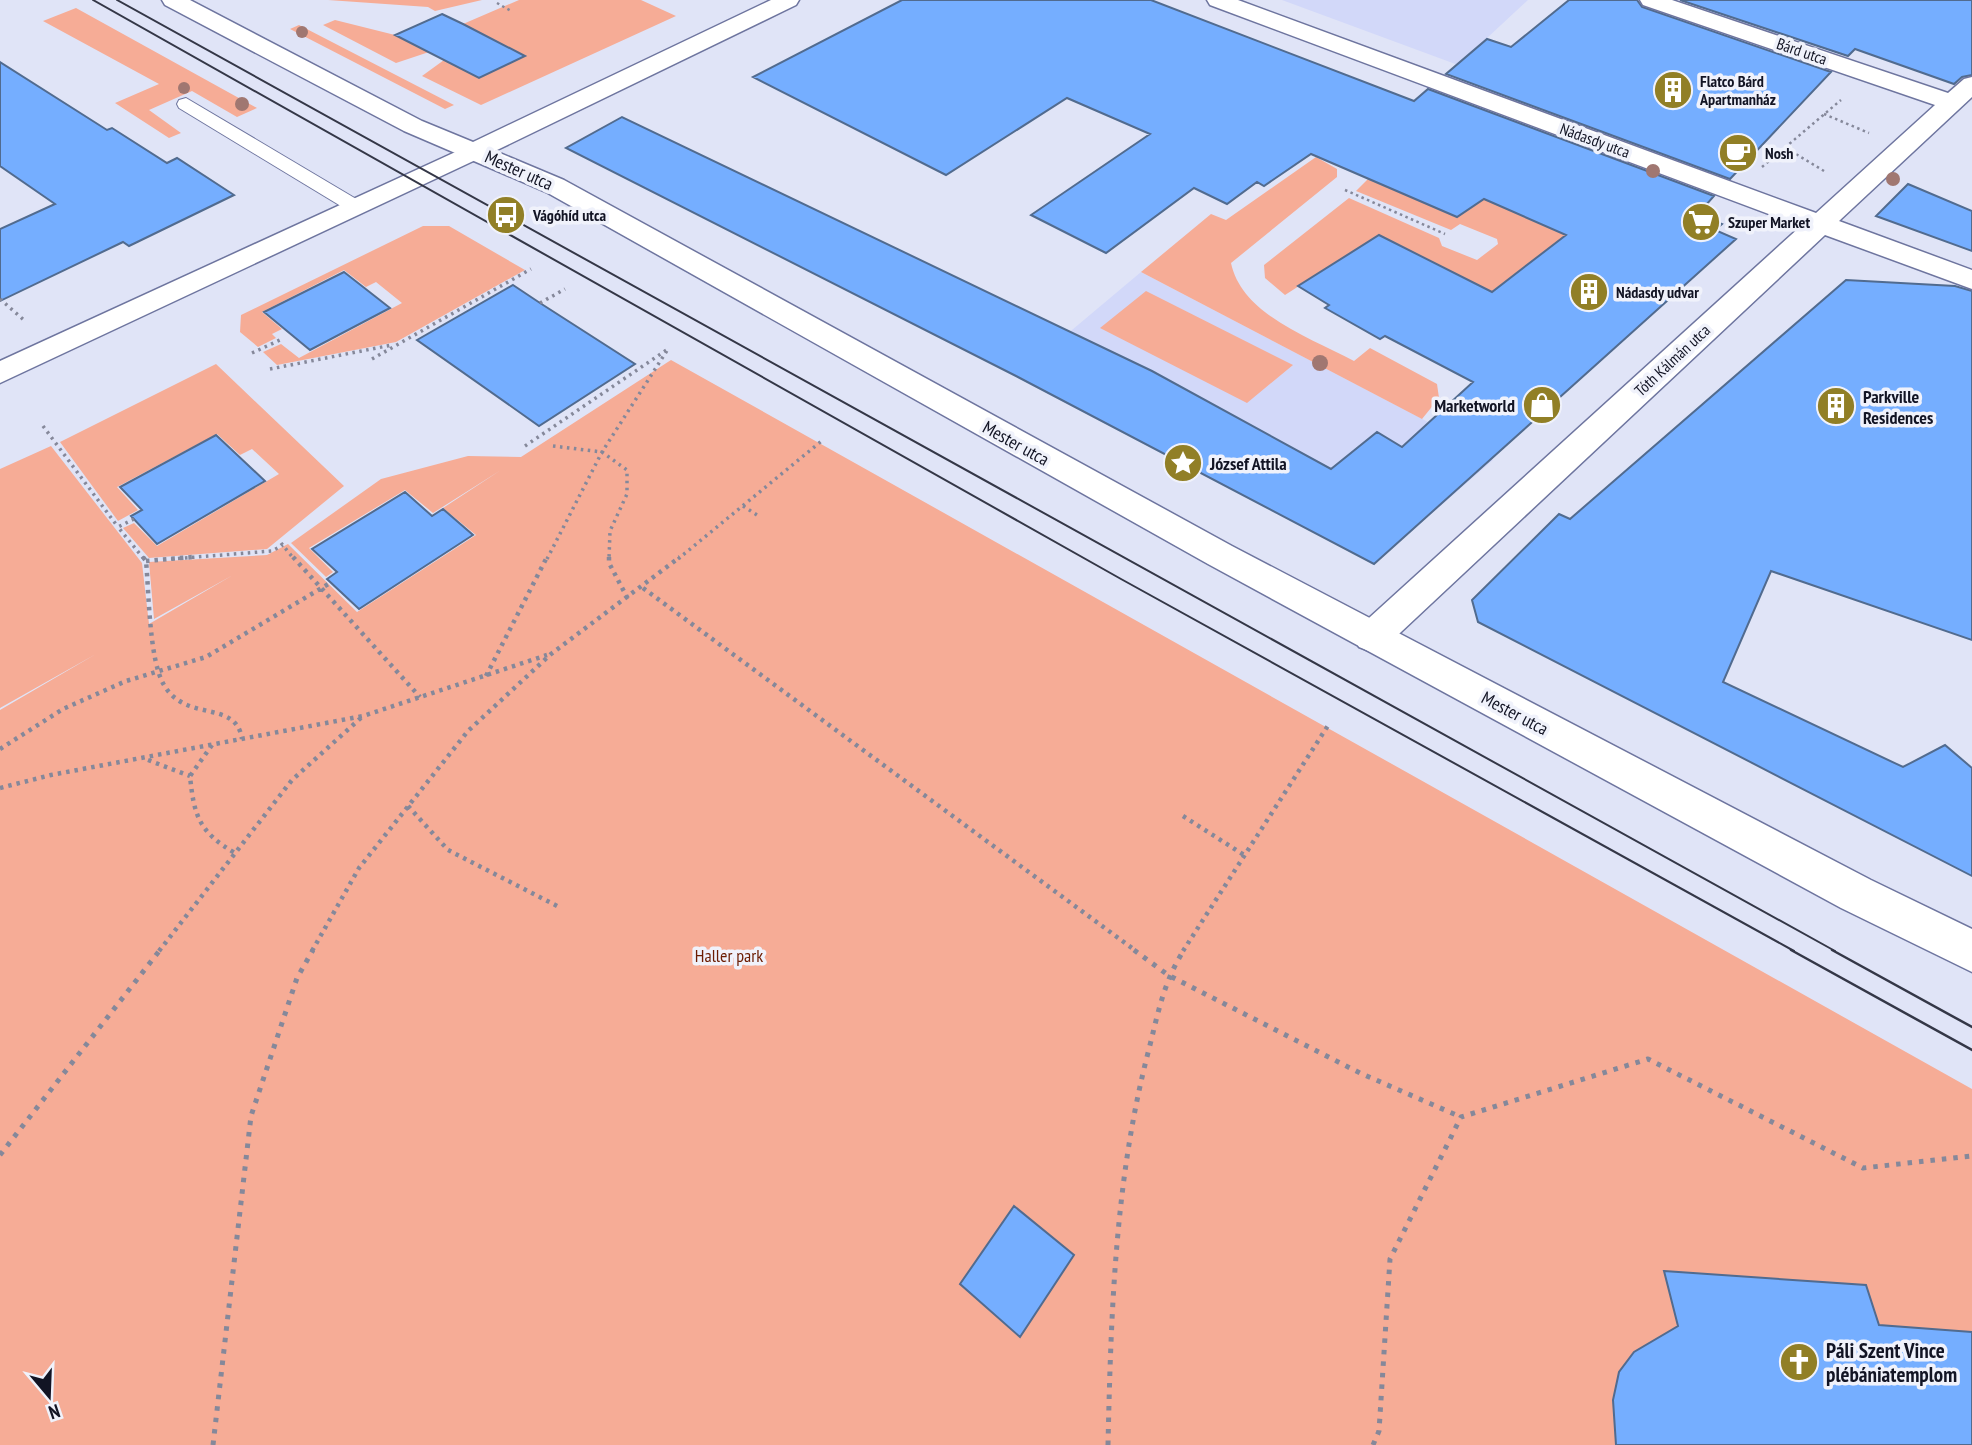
<svg xmlns="http://www.w3.org/2000/svg" width="1972" height="1445" viewBox="0 0 1972 1445" font-family="'PT Sans Narrow',sans-serif">
<style>
.built{fill:#d2d8f9}
.green{fill:#f6ac96}
.building{fill:#75aeff;stroke:#516b8f;stroke-width:2}
.lines{fill:none;stroke-linecap:round;stroke-linejoin:round}
.service-casing{stroke:#6e759f;stroke-width:2}
.minor-casing{stroke:#6e759f;stroke-width:3}
.tertiary-casing{stroke:#6e759f;stroke-width:3}
.path-far3{stroke:#85889a;stroke-width:2.5;stroke-dasharray:2.5 3.5;stroke-linecap:butt}
.path-far2{stroke:#85889a;stroke-width:3.5;stroke-dasharray:2.5 4.5;stroke-linecap:butt}
.path-far1{stroke:#85889a;stroke-width:4.5;stroke-dasharray:3.5 5;stroke-linecap:butt}
.path{stroke:#85889a;stroke-width:5;stroke-dasharray:4.5 7;stroke-linecap:butt}
.service{fill:#fff;fill-rule:evenodd}
.minor{fill:#fff;fill-rule:evenodd}
.tertiary{fill:#fff;fill-rule:evenodd}
.tram-far1{stroke:#343747;stroke-width:2}
.tram{stroke:#343747;stroke-width:2.5}
.tree{fill:#a07771}
.labels{text-anchor:middle;dominant-baseline:central;stroke-width:7;stroke-linejoin:round;paint-order:stroke}
.far-street-label{font-size:16px;fill:#121424;stroke:#f0f2fb}
.far-poi-label{font-size:16px;font-weight:bold;fill:#121424;stroke:#f0f2fb;text-anchor:start}
.street-label{font-size:18px;fill:#121424;stroke:#f0f2fb}
.poi-label{font-size:18px;font-weight:bold;fill:#121424;stroke:#f0f2fb;text-anchor:start}
.park-label{font-size:18px;fill:#6c1d03;stroke:#f0f2fb}
.near-poi-label{font-size:21px;font-weight:bold;fill:#121424;stroke:#f0f2fb;text-anchor:start}
</style>
<rect width="100%" height="100%" fill="#e0e4f7"/>
<path class="built" d="M1282,0h246l-70,65z
M1141,272l289,151 63,37 -119,104 -358,-187z"/>
<path class="green" d="M328,0h154l-47,11 -7,-4z
M519,0h122l35,16 -195,89 -59,-29 22,-16 35,18 44,-21 -60,-33z
M76,8l181,100 -20,9 -45,-26 -43,19 32,23 -12,5 -54,-35 44,-19 -116,-63z
M335,20l60,15 34,17 -33,11 -73,-38z
M299,25l155,80 -9,4 -155,-80z
M1316,157l21,12v8l-106,86c11,52 80,75 123,98l16,-13 67,36 2,14 -17,21 -281,-147 70,-58 15,6z
M1381,166l6,21 70,30 15,-10v-14l122,50 -56,24 -9,-4 -34,26 -24,30 -3,-39 -59,-30 -24,15 -30,-15 -70,45 -20,-17 -1,-13 85,-67 90,40 3,8 35,14 21,-16 -1,-5 -37,-15 -9,6 -95,-39z
M423,226h26l76,44 -129,72 -119,23 -14,-13 18,-8 18,14 103,-55 -26,-21 -10,5 -22,-17 -82,42 20,17 -10,5 4,4 -18,9 -18,-15 1,-17z
M1146,291l147,74 -46,38 -147,-75z
M671,360l1301,729v356h-1972v-735l96,-56 -96,54v-239l51,-23 91,117 7,61 84,-49 -79,44 -5,-57 118,-7 21,-11 69,68 119,-77 -33,-27 58,-38 -68,43 -28,-23 -96,58 24,24 -7,5 -35,-34 90,-64 87,-23 53,1z
M216,364l128,122 -77,63 -118,9 -26,-30 11,-5 23,23 122,-72 -27,-25 -12,6 -23,-21 -100,53 21,23 -20,11 -58,-79z"/>
<path class="building" d="M902,0h249l263,101 14,-12 286,107 -16,18 24,10 -7,6 21,9 -362,325 -358,-188 -450,-228 56,-31 530,254 179,98 46,-37 25,15 71,-65 -88,-46 -5,3 -55,-31 4,-3 -31,-19 81,-51 113,57 74,-57 -82,-36 -27,18 -146,-63 -47,32 -7,-4 -30,22 -33,-16 -88,65 -75,-38 119,-81 -83,-36 -121,77 -193,-98z
M1569,0h68l5,7 189,65 -101,107 -284,-105 41,-35 24,8z
M1680,0h292v75l-10,2 -8,7 -99,-35 -7,7z
M442,14l21,10 62,32 -46,22 -84,-43z
M0,62l107,68 5,-2 55,35 10,-5 57,37 -105,51 -6,-4 -123,59v-72l55,-25 -55,-38z
M1908,184l64,27v40l-96,-35z
M344,272l46,36 -80,42 -46,-38z
M1846,280l109,6 17,5v349l-201,-69 -48,111 180,85 42,-22 27,23v108l-494,-254 -6,-22 87,-86 11,5z
M513,285l27,18 95,61 -96,62 -122,-86z
M216,435l49,46 -108,63 -26,-28 11,-6 -22,-23z
M405,492l27,24 11,-7 30,26 -114,74 -32,-30 10,-7 -25,-23z
M1014,1206l60,49 -54,82 -60,-53z
M1664,1271l202,14 13,40 93,7v113h-356l-3,-45 6,-28 15,-20 44,-26z"/>
<g class="lines">
<g class="service-casing">
<path id="service" d="M186,98l177,105 3,4 -10,6 -7,-2 -170,-103 -2,-4 2,-4z"/>
</g>
<g class="minor-casing">
<path id="minor" d="M1207,0h31l578,213 119,-108 -292,-100 -3,-5h32l276,93 16,-14 8,-2v20l-133,124 133,49v19l-147,-54 -440,412 -13,5 -13,-5 -5,-10 5,-10 442,-401 -591,-221z
M475,143l9,3 4,5 -4,5 -484,227v-22z"/>
</g>
<g class="tertiary-casing">
<path id="tertiary" d="M162,0h28l232,121 51,21 298,-142h28l-3,5 -301,146 69,29 668,366 639,334 101,49v43l-131,-64 -633,-344 -662,-372 -142,-61 -239,-126z"/>
</g>
<path class="path-far3" d="M497,3l14,8
M1824,114l45,19
M1786,148l38,23
M1762,167l79,-67
M1345,190l100,44"/>
<path class="path-far2" d="M0,299l25,22
M540,303l25,-14
M252,353l30,-14
M372,359l159,-90
M270,369l122,-24
M43,426l75,101
M525,446l143,-97 -66,103 -55,107
M553,446l49,6 25,18v24l-17,37 -1,28
M743,506l14,9
M134,519l-16,8 26,32
M281,543l13,16
M171,559l101,-8 11,-6
M678,559l146,-120"/>
<path class="path-far1" d="M143,557l3,4c3,31 3,99 18,124 22,38 72,14 78,54
M293,557l127,140
M609,557v6l19,36
M146,561l47,-4
M643,588l493,363
M486,676l61,-119
M212,745l-22,31c4,40 9,56 45,77
M0,749l63,-40 63,-28 80,-24 124,-74
M148,760l42,16
M0,788l51,-13 312,-59 184,-61
M408,806l40,44 113,58
M1183,816l61,39
M159,951l133,-171 71,-64
M312,951l47,-83 109,-137 83,-77 129,-97
M1183,951l146,-227"/>
<path class="path" d="M1134,950l34,25 192,98 101,44
M0,1155l160,-205
M213,1445l38,-329 46,-138 16,-28
M1108,1445c3,-133 7,-267 41,-396 9,-36 15,-68 35,-99
M1373,1445l6,-14 11,-172 71,-142 187,-58 215,109 109,-12"/>
<use href="#service" class="service"/>
<use href="#minor" class="minor"/>
<use href="#tertiary" class="tertiary"/>
<path class="tram-far1" d="M93,0l1028,579 673,372
M117,0l1718,951"/>
<path class="tram" d="M1791,950l181,100
M1832,950l140,77"/>
</g>
<g class="tree">
<circle cx="302" cy="32" r="6"/>
<circle cx="184" cy="88" r="6"/>
<circle cx="242" cy="104" r="7"/>
<circle cx="1653" cy="171" r="7"/>
<circle cx="1893" cy="179" r="7"/>
<circle cx="1320" cy="363" r="8"/>
</g>
<defs>
<g id="building-disc" transform="scale(2.0125)"><circle r="9.5" fill="#917f26" stroke="#f0f2fb"/><path d="M-4-6H4V6H1V3H-1V6H-4ZM-2.5-4.3h1.7v1.8h-1.7ZM.8-4.3h1.7v1.8H.8ZM-2.5-1h1.7V.8h-1.7ZM.8-1h1.7V.8H.8Z" fill="#fff"/></g>
<g id="cafe-disc" transform="scale(2.0125)"><circle r="9.5" fill="#917f26" stroke="#f0f2fb"/><path d="M-5.5-4.5H6V0H3Q3 3.5 0 3.5H-2.5Q-5.5 3.5-5.5 0ZM3-3.2v2h1.7v-2ZM-6 4.5H4V6H-6Z" fill="#fff"/></g>
<g id="bus-disc" transform="scale(2.0125)"><circle r="9.5" fill="#917f26" stroke="#f0f2fb"/><path d="M-5-6H5V4H4V6H2V4H-2V6H-4V4H-5ZM-3.5-4V0h7V-4ZM-3.5 1.2v1.5H-2V1.2ZM2 1.2v1.5H3.5V1.2Z" fill="#fff"/></g>
<g id="supermarket-disc" transform="scale(2.0125)"><circle r="9.5" fill="#917f26" stroke="#f0f2fb"/><path d="M-6-5.5h2.5l.6 2H6L4.5 2H-2.5L-4.4-4H-6ZM-1.5 3.2a1.3 1.3 0 1 0 .1 0ZM3 3.2a1.3 1.3 0 1 0 .1 0Z" fill="#fff"/></g>
<g id="shop-disc" transform="scale(2.0125)"><circle r="9.5" fill="#917f26" stroke="#f0f2fb"/><path d="M-5-2.5h2.3a2.7 3.5 0 0 1 5.4 0H5L5.5 6h-11ZM-1.5-2.5h3a1.5 2.3 0 0 0-3 0Z" fill="#fff"/></g>
<g id="sight-disc" transform="scale(2.0125)"><circle r="9.5" fill="#917f26" stroke="#f0f2fb"/><path d="M0-6L1.8-2.2L6-1.7L2.9 1.2L3.7 5.4L0 3.3L-3.7 5.4L-2.9 1.2L-6-1.7L-1.8-2.2Z" fill="#fff"/></g>
<g id="church-disc" transform="scale(2.0125)"><circle r="9.5" fill="#917f26" stroke="#f0f2fb"/><path d="M-1.2-6h2.4v3.5h3.3v2.4h-3.3V6h-2.4V-.1h-3.3v-2.4h3.3Z" fill="#fff"/></g>
</defs>
<g fill-rule="evenodd">
<use href="#building-disc" x="1673" y="90"/>
<use href="#cafe-disc" x="1738" y="153"/>
<use href="#bus-disc" x="506" y="215"/>
<use href="#supermarket-disc" x="1701" y="222"/>
<use href="#building-disc" x="1589" y="292"/>
<use href="#shop-disc" x="1542" y="405"/>
<use href="#building-disc" x="1836" y="406"/>
<use href="#sight-disc" x="1183" y="463"/>
<use href="#church-disc" x="1799" y="1362"/>
</g>
<g class="labels">
<g class="far-street-label">
<text transform="translate(1802 51) rotate(19)">Bárd utca</text>
<text transform="translate(1595 140) rotate(20)">Nádasdy utca</text>
<text transform="translate(1672 360) rotate(-43)">Tóth Kálmán utca</text>
</g>
<g class="far-poi-label">
<text x="1700" y="81">Flatco Bárd<tspan x="1700" dy="18">Apartmanház</tspan></text>
<text x="1765" y="153">Nosh</text>
<text x="533" y="215">Vágóhíd utca</text>
<text x="1728" y="222">Szuper Market</text>
<text x="1616" y="292">Nádasdy udvar</text>
</g>
<g class="street-label">
<text transform="translate(519 170) rotate(24)">Mester utca</text>
<text transform="translate(1016 443) rotate(29)">Mester utca</text>
<text transform="translate(1515 713) rotate(28)">Mester utca</text>
</g>
<g class="poi-label">
<text x="1863" y="396">Parkville<tspan x="1863" dy="21">Residences</tspan></text>
<text x="1515" y="405" text-anchor="end">Marketworld</text>
<text x="1210" y="463">József Attila</text>
</g>
<g class="park-label">
<text x="729" y="955">Haller park</text>
</g>
<g class="near-poi-label">
<text x="1826" y="1350">Páli Szent Vince<tspan x="1826" dy="24">plébániatemplom</tspan></text>
</g>
</g>
<g transform="translate(49 1396) rotate(161)" stroke="#f0f2fb" stroke-width="5" paint-order="stroke">
<path d="M0-5L12 26L0 18L-12 26Z" fill="#121424"/>
<text y="-10" font-size="19" font-weight="bold" text-anchor="middle" fill="#121424">N</text>
</g>
</svg>
